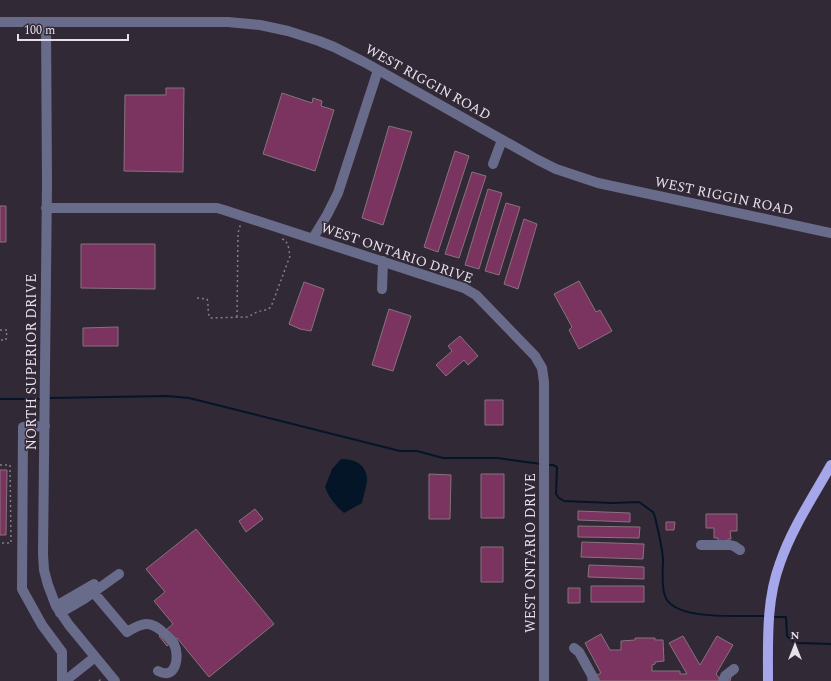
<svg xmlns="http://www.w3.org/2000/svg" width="831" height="681" viewBox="0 0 831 681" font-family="Spectral,serif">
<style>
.water{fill:#041528}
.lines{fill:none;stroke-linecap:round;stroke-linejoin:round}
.stream{stroke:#041528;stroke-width:2}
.building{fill:#7b335f;stroke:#87737e}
.path{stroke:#847d88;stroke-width:1.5;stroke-dasharray:2 3;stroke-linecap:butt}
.minor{stroke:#696b8b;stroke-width:10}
.major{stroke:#a5a7ea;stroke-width:10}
.labels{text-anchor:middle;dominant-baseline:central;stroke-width:3;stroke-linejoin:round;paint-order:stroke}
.street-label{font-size:14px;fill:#e6e0e9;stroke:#322937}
</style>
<rect width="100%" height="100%" fill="#322937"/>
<path class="water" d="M341,459c12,0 24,4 26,18 1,6 -4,20 -5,26l-18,10c-9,-8 -15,-15 -19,-26l7,-18z"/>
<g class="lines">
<path class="stream" d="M48,398l119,-2 22,2 211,53h17l26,7h54l44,6
M0,399h41
M547,465h6l4,2 -1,27 3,4 5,3 48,2 27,-1 14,10 2,5c3,14 7,28 8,42 0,12 -2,26 2,37 9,26 78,19 100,20
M772,617h14l1,19 7,6 5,1 32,1"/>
</g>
<path class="building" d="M166,88h18l-1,84 -59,-1 1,-76h41z
M282,93l30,10 1,-5 9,3 -1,5 13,4 -19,61 -52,-17z
M389,126l23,6 -29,93 -21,-7z
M455,151l14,5 -31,96 -14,-5z
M472,172l14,4 -27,82 -14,-4z
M488,189l14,4 -23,76 -14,-4z
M506,203l14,4 -21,68 -14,-4z
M0,206h6v36h-6z
M524,219l13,5 -19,65 -14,-5z
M81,244h74v45l-74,-1z
M579,281l17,31 4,-2 12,21 -33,18 -10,-19 3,-3 -18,-33z
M304,282l20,7 -13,42 -11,-2 -11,-5z
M389,309l22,7 -18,55 -21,-6z
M118,327v19h-35v-18z
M460,336l18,20 -10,9 -4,-5 -18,16 -10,-11 16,-14 -4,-5z
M485,400h18v25h-18z
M0,470h7l-1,65h-6z
M429,474l22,1 -1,44h-21z
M481,474h23v44h-23z
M255,509l8,10 -17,13 -7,-11z
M578,511l52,2v9l-52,-2z
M706,514h31v17h-7l1,8h-3v9h-10v-10h-4v-10h-8z
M666,522h9l-1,8h-8z
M578,526l62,1 -1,11 -61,-1z
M196,529l78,95 -65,53 -32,-39 -10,8 -8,-10 14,-12 -19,-23 11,-9 -19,-23z
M582,542l62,2 -1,15 -62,-2z
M481,547h22v35h-22z
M589,565l55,2v12l-56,-2z
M591,586h53v16h-53z
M568,588h12v15h-12z
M601,634l9,16h11v-9l14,-1v-2h20v2h8l1,21 -9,1v2l-3,1v6h28v3h7l-18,-31 14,-7 17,29 17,-29 16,9 -17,29 3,4h12l-1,3h-142v-5l9,-1 4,-2 -16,-30z"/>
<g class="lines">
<path class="path" d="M197,298l10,1c2,6 0,13 3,19l37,-1c4,-1 7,-4 10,-5 6,-2 9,-1 14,-5l19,-51 -2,-11 -3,-5 -3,-1
M237,317l1,-84 2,-7 3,-1
M0,330h7l-1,10h-6
M0,465h10l1,78h-11
M99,681l2,-2"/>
<path class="minor" d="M0,22h228l32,3 28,6 31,10 15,6 30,15 174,98 18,9 42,14 233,50
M46,22l1,162 -4,370 1,16 4,15 8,21 13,19 46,56
M493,164l9,-24
M46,208h171l7,2 240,78 12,7 59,61 7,12 2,14v299
M313,238l14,-23 11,-22 40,-123
M382,289l1,-28
M45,426l-22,1 -1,162 20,36 20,27v29
M701,545h29l4,1 6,4
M89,587l38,45c16,-10 24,-12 38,2 3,3 7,6 9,10 6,12 2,37 -16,27
M56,606l38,-22
M60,613l24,-14 35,-25
M574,648l5,4 16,29
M65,681l30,-24
M723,681l2,-5 9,-7"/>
<path class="major" d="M768,681c0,-39 -2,-81 12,-118 12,-35 33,-66 51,-98"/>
</g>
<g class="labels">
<g class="street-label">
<text transform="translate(428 82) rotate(29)">WEST RIGGIN ROAD</text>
<text transform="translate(724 196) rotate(12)">WEST RIGGIN ROAD</text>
<text transform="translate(397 253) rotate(19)">WEST ONTARIO DRIVE</text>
<text transform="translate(31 362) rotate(-90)">NORTH SUPERIOR DRIVE</text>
<text transform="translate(530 553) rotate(-90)">WEST ONTARIO DRIVE</text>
</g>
</g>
<g transform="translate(795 645)" stroke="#322937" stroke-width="3" paint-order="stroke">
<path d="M0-3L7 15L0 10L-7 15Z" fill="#e6e0e9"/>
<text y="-6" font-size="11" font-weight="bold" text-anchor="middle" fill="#e6e0e9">N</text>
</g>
<path d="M18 34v6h110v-6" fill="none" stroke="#e6e0e9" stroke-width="2"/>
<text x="24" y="34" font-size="12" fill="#e6e0e9" stroke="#322937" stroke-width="3" paint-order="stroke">100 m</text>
</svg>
